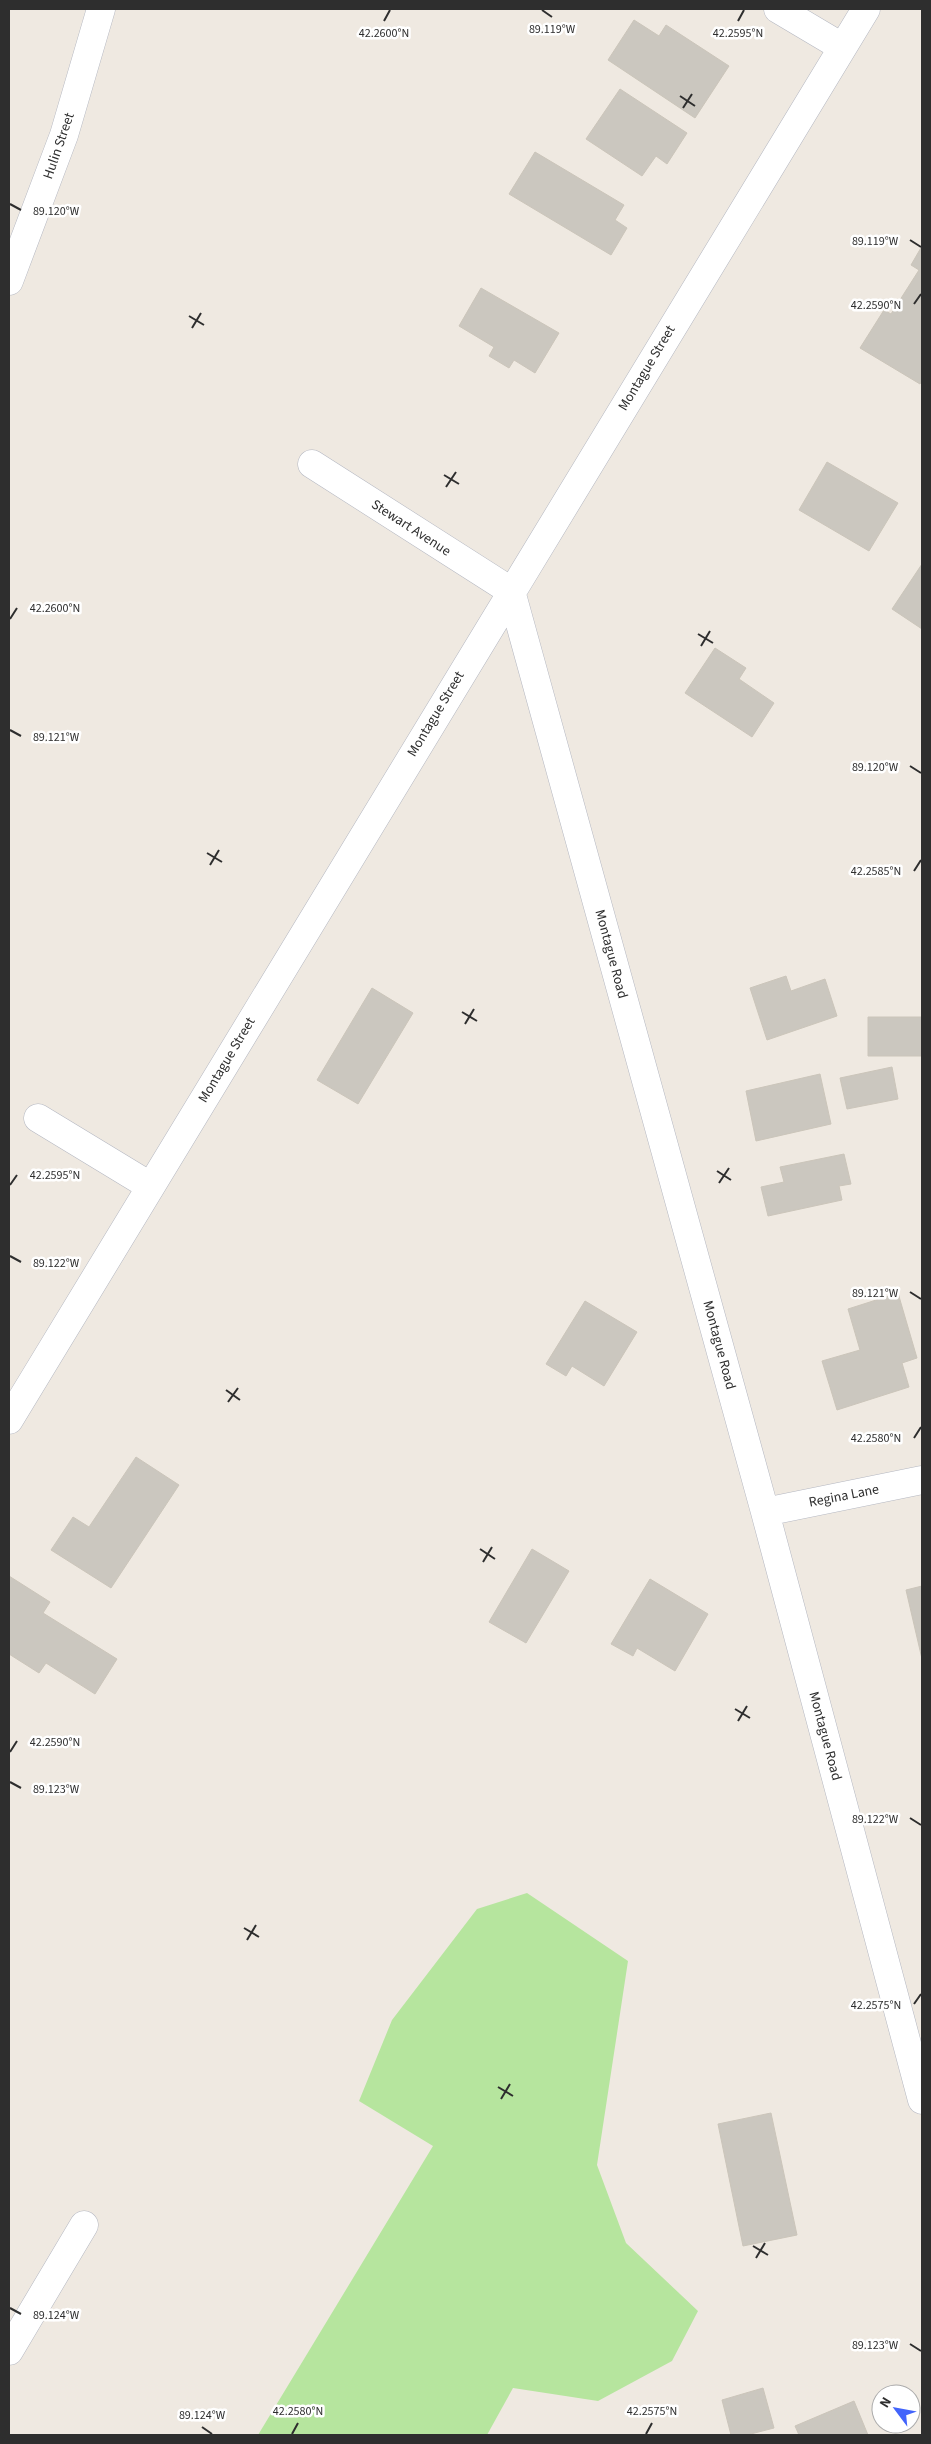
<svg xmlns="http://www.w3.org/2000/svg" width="931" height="2444" viewBox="0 0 931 2444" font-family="'Source Sans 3',sans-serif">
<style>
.green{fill:#b6e59e}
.building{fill:#cbc7bf;stroke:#cbc5ba}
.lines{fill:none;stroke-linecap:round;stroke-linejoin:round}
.minor-casing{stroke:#b4b7c1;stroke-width:29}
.minor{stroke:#fff;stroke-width:28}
.ticks{fill:none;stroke:#2e2e2e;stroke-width:2}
.labels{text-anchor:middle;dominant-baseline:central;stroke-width:5;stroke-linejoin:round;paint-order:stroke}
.street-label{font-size:14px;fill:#2e2e2e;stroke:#fff}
.ticks-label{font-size:12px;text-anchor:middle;fill:#2e2e2e;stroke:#fff;stroke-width:5;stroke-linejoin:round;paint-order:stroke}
</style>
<rect width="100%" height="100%" fill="#efe9e1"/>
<path class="green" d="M527,1893l101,68 -31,204 29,78 72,68 -26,50 -74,40 -85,-13 -26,47h-229l175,-289 -74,-45 33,-81 85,-111z"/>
<path class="building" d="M634,20l25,16 7,-11 63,41 -34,52 -87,-58z
M620,89l67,44 -20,31 -11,-8 -14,20 -56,-37z
M535,152l89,53 -9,15 12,8 -16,27 -102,-61z
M922,246v134l-2,4 -60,-36 24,-38 7,4 28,-44 -8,-5z
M481,288l78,45 -24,40 -21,-13 -5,8 -20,-12 5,-9 -35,-21z
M827,462l71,41 -29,48 -70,-41z
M922,564v65l-30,-20z
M715,648l31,20 -7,11 35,24 -22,34 -67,-44z
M786,976l5,15 34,-12 12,37 -70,24 -17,-52z
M372,988l41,25 -55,91 -41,-24z
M868,1017h54v39h-54z
M892,1067l6,32 -51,10 -7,-31z
M820,1074l11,50 -75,17 -10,-50z
M844,1154l7,30 -12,2 3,14 -74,16 -7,-29 23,-5 -4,-15z
M898,1293l19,65 -15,5 7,24 -72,23 -15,-49 38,-11 -12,-41z
M585,1301l52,31 -33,54 -32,-20 -6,10 -20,-12z
M136,1457l43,28 -68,103 -60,-38 22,-33 16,10z
M532,1549l37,22 -43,72 -37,-21z
M9,1576l41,26 -7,11 74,46 -22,35 -49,-31 -7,10 -30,-19z
M650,1579l58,35 -33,57 -38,-23 -4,8 -22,-12z
M922,1586v73l-16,-69z
M771,2113l26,122 -54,11 -25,-122z
M763,2388l11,40 -27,7h-16l-9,-35z
M854,2401l14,34h-69l-4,-9z"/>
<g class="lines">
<g class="minor-casing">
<path id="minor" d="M778,9l64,38
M9,281l55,-146 37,-126
M312,464l199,127
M511,591l254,921 157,588
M38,1118l112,68
M9,1420l857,-1411
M765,1512l157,-32
M9,2351l75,-126"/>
</g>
<use href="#minor" class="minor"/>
</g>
<path class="ticks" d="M542,10l10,7M384,21l6,-11M738,21l6,-11M680,96l15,10M683,108l9,-14M10,204l11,6M910,240l11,7M914,304l7,-10M189,316l15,9M192,328l9,-15M444,475l15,9M446,487l10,-15M10,619l7,-11M698,634l15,9M701,646l9,-15M10,730l11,6M910,766l11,7M207,853l15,9M210,865l9,-15M914,871l7,-11M462,1012l15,9M465,1024l9,-15M717,1171l14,9M719,1183l10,-15M10,1185l7,-10M10,1256l11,6M910,1292l11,7M226,1390l14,10M228,1402l10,-14M914,1438l7,-11M480,1549l15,10M483,1562l9,-15M735,1709l15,9M738,1721l9,-15M10,1752l7,-11M10,1782l11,6M910,1818l11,7M244,1928l15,9M247,1940l9,-15M914,2004l7,-10M498,2087l15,9M501,2099l9,-15M753,2246l15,9M756,2258l9,-15M10,2308l11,6M910,2344l11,7M202,2427l10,7M292,2434l6,-11M646,2434l6,-11"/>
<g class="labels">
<g class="street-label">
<text transform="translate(59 146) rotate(-71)">Hulin Street</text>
<text transform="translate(647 368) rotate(-59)">Montague Street</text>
<text transform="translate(411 528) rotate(33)">Stewart Avenue</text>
<text transform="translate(436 714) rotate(-59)">Montague Street</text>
<text transform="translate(611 954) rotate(75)">Montague Road</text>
<text transform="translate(227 1060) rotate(-59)">Montague Street</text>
<text transform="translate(719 1345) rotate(75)">Montague Road</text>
<text transform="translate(844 1496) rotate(-11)">Regina Lane</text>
<text transform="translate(825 1736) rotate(75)">Montague Road</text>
</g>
</g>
<g class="ticks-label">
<text x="552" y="33">89.119°W</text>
<text x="384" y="37">42.2600°N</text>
<text x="738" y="37">42.2595°N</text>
<text x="56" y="215">89.120°W</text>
<text x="875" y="245">89.119°W</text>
<text x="876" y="309">42.2590°N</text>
<text x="55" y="612">42.2600°N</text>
<text x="56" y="741">89.121°W</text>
<text x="875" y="771">89.120°W</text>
<text x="876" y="875">42.2585°N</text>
<text x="55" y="1179">42.2595°N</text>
<text x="56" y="1267">89.122°W</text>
<text x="875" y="1297">89.121°W</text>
<text x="876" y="1442">42.2580°N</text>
<text x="55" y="1746">42.2590°N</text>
<text x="56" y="1793">89.123°W</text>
<text x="875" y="1823">89.122°W</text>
<text x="876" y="2009">42.2575°N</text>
<text x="56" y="2319">89.124°W</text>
<text x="875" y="2349">89.123°W</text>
<text x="298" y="2415">42.2580°N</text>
<text x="652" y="2415">42.2575°N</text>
<text x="202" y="2419">89.124°W</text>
</g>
<rect width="931" height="2444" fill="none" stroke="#2e2e2e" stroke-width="20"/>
<g transform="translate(896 2409) rotate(302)"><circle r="24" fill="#ffffff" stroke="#ababab"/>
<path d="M0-4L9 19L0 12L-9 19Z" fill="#4264fb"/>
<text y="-8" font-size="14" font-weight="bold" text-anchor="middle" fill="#2e2e2e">N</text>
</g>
</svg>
